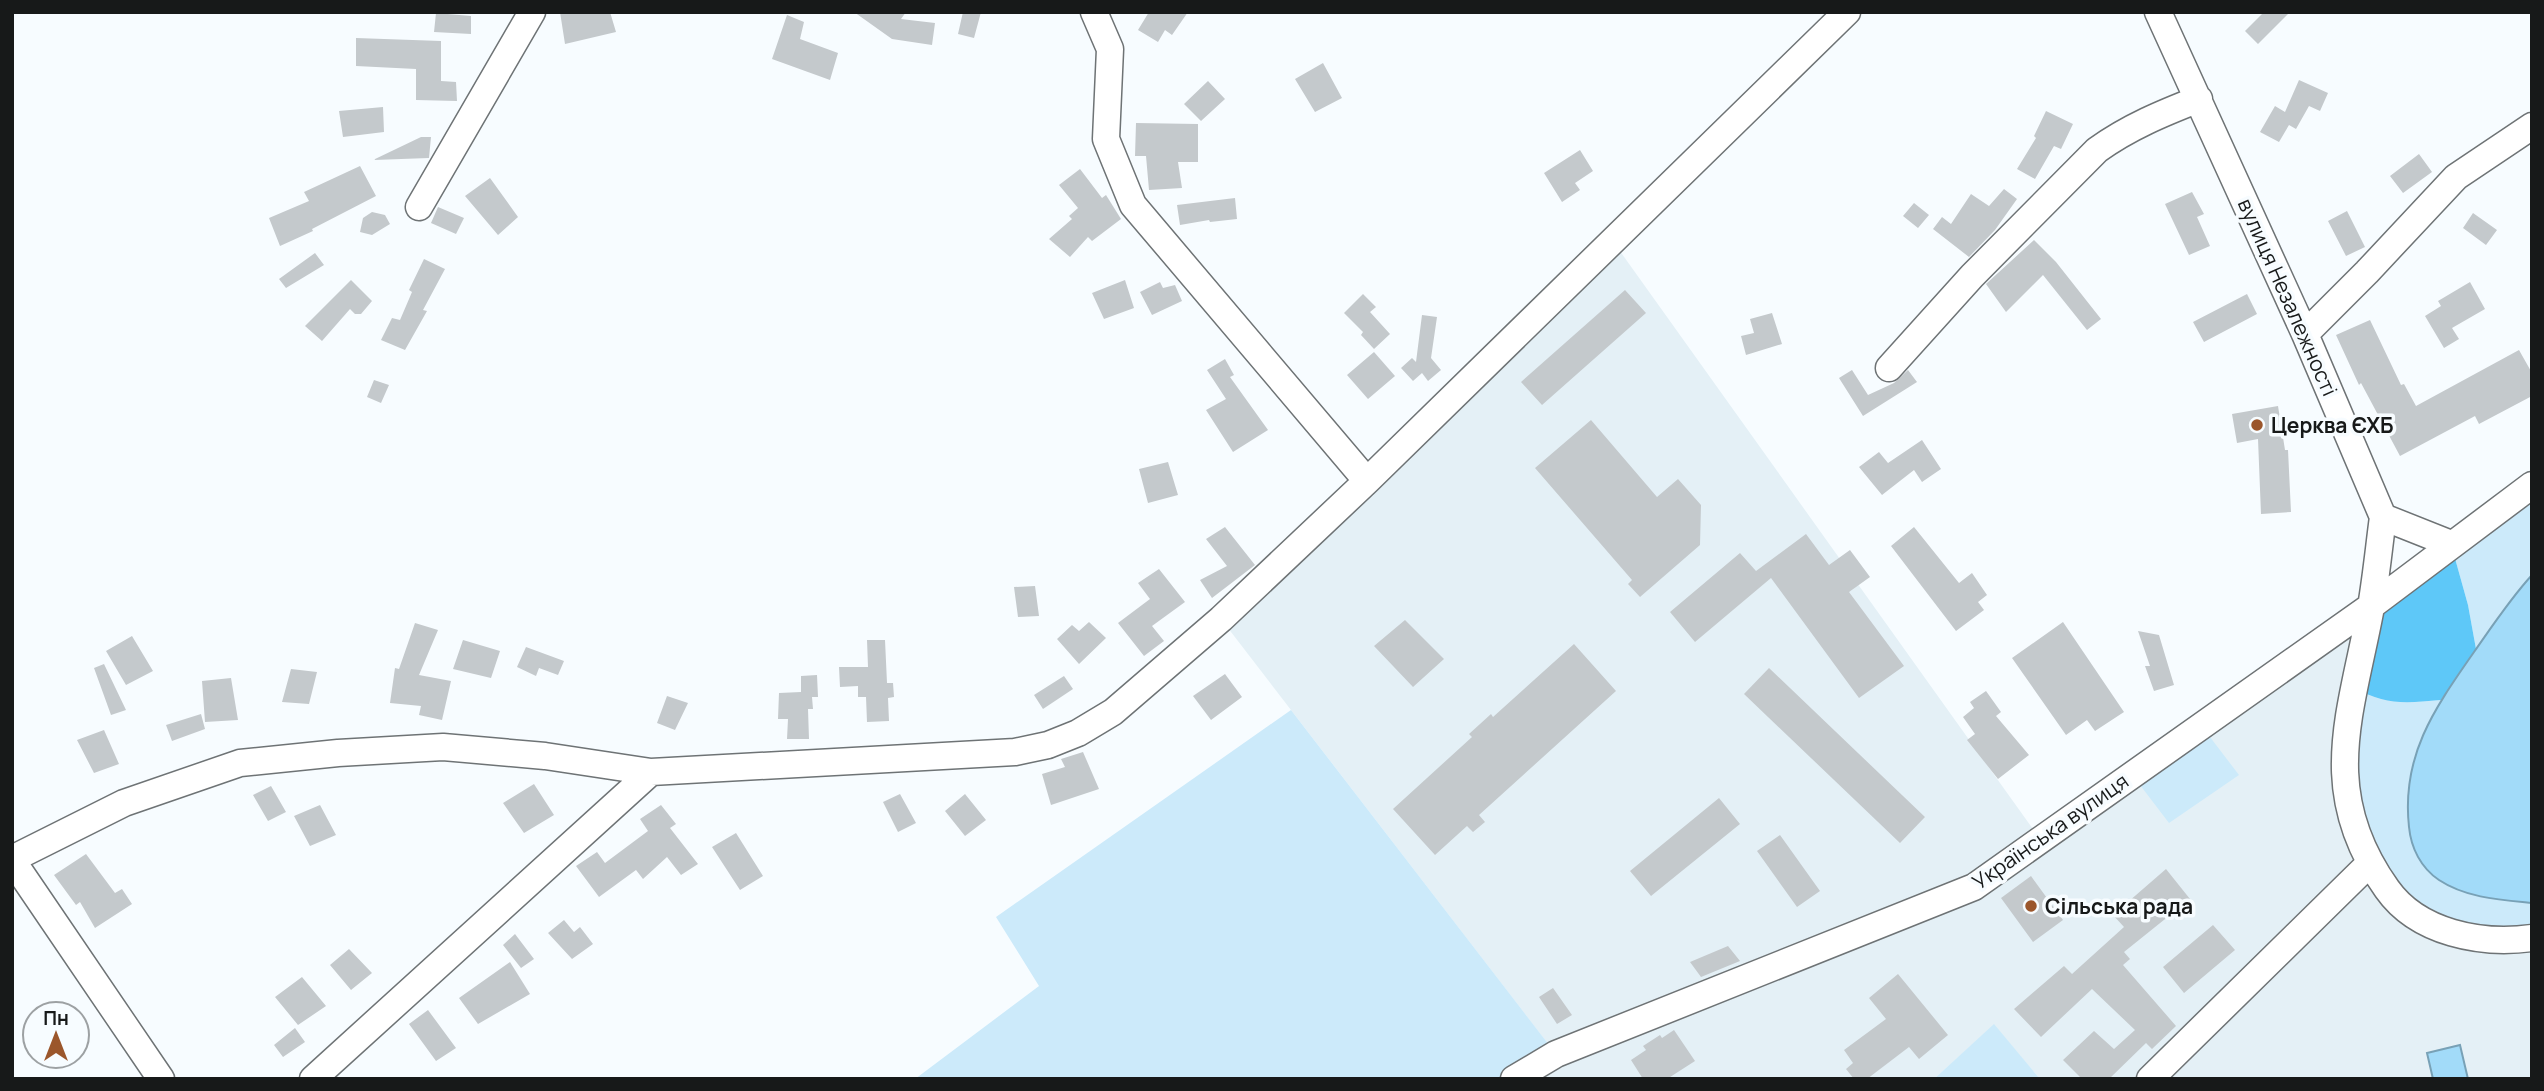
<svg xmlns="http://www.w3.org/2000/svg" width="2544" height="1091" viewBox="0 0 2544 1091" font-family="Manrope,sans-serif">
<style>
.built{fill:#e4f0f6}
.green{fill:#cceafa}
.forest{fill:#5ec8f8}
.water{fill:#a2dbf9;stroke:#78a1b6;stroke-width:2}
.building{fill:#c4c9cc}
.lines{fill:none;stroke-linecap:round;stroke-linejoin:round}
.minor-casing{stroke:#6e7375;stroke-width:29}
.minor{stroke:#fff;stroke-width:26}
.poi-dot{fill:#9b562b;stroke:#f7fcff;stroke-width:2.5}
.labels{text-anchor:middle;dominant-baseline:central;stroke-width:7;stroke-linejoin:round;paint-order:stroke}
.street-label{font-size:21px;fill:#171919;stroke:#f7fcff}
.poi-label{font-size:21px;font-weight:bold;fill:#171919;stroke:#f7fcff;text-anchor:start}
</style>
<rect width="100%" height="100%" fill="#f7fcff"/>
<path class="built" d="M1612,240l428,599 331,-233 161,332v141h-492l-46,-54 -60,54h-420l41,-26 -334,-434z"/>
<path class="green" d="M2532,485v90l-31,37 -25,37 -8,-44 -17,-61z
M2354,687c31,19 52,16 87,13 -8,14 -17,29 -22,44 -16,42 -22,106 19,135 27,19 62,21 94,24v35l-106,-15 -71,-90z
M1291,710l265,344 -42,25h-599l124,-93 -43,-69z
M2210,737l29,38 -70,48 -29,-38z
M1994,1024l46,55h-106z"/>
<path class="forest" d="M2451,544l17,61 8,44 -35,51c-35,3 -56,6 -87,-13l17,-81z"/>
<path class="water" d="M2532,575v328c-31,-3 -66,-5 -93,-23 -18,-12 -28,-32 -30,-53 -8,-72 26,-119 65,-175 19,-27 36,-53 58,-77z
M2460,1045l8,34h-35l-6,-26z"/>
<path class="building" d="M560,12h50l6,20 -51,12z
M854,12h52l-5,7 34,4 -3,22 -40,-6z
M963,12h18l-7,26 -16,-4z
M1149,12h39l-16,23 -7,-5 -7,12 -20,-12z
M2264,12h26l-32,32 -13,-13z
M436,13l35,3v18l-37,-2z
M787,15l17,7 -4,17 38,14 -8,27 -58,-21z
M356,38l85,3v40l15,1 1,19 -41,-1v-31l-60,-3z
M1323,63l19,35 -27,14 -20,-33z
M2299,80l29,13 -8,18 -11,-5 -13,23 -7,-4 -10,17 -19,-10 15,-26 10,6z
M1208,81l17,18 -24,22 -17,-17z
M383,107l1,25 -41,5 -4,-26z
M2046,111l27,13 -12,25 -7,-3 -19,33 -18,-10 19,-31 -2,-2z
M1136,123l62,1v38h-20l4,26 -33,2 -3,-34h-11z
M421,137h10l-2,21 -56,2z
M1580,150l13,21 -18,12 5,7 -18,12 -18,-29z
M2419,154l13,18 -29,21 -13,-17z
M360,166l16,30 -64,33 1,2 -33,15 -11,-28 40,-17 -5,-9z
M1080,169l22,29 4,-3 15,24 -29,22 -4,-4 -18,20 -21,-18 23,-20 -3,-3 9,-8 -19,-23z
M490,178l28,39 -20,18 -33,-39z
M2004,189l13,10 -22,31 -26,27 -36,-28 9,-12 9,7 20,-30 18,12z
M2192,192l12,22 -7,3 13,29 -21,9 -24,-51z
M1235,198l2,21 -27,3 -1,-2 -29,5 -3,-20z
M1914,203l15,12 -11,13 -15,-12z
M438,207l26,11 -8,16 -25,-11z
M2347,211l18,36 -19,9 -18,-35z
M372,212l13,3 5,9 -18,11 -12,-3 3,-14z
M2473,213l24,17 -11,15 -23,-17z
M2034,240l22,22 45,57 -14,11 -44,-55 -37,37 -20,-28z
M315,253l9,12 -38,23 -7,-9z
M424,259l21,10 -22,41 4,1 -22,39 -24,-10 11,-22 8,2 12,-28 -3,-2z
M351,280l21,21 -11,13h-6l-5,-5 -28,32 -17,-15z
M1125,280l9,28 -30,11 -12,-26z
M1160,282l3,6 12,-3 7,16 -30,14 -12,-23z
M2470,282l15,27 -33,19 7,11 -15,9 -19,-32 16,-10 -3,-5z
M1625,290l21,23 -104,92 -21,-23z
M1363,294l13,13 -6,5 20,22 -16,15 -13,-14 2,-3 -19,-19z
M2247,294l10,20 -53,28 -11,-20z
M1772,313l10,31 -36,11 -5,-19 13,-3 -4,-14z
M1422,315l15,2 -6,41 10,12 -13,11 -6,-8 -9,8 -12,-13 11,-10 4,4z
M2370,320l31,65 3,-1 12,22 103,-56 13,23v23l-53,28 -4,-8 -75,40 -39,-73 -2,2 -23,-50z
M1374,352l21,24 -27,23 -21,-24z
M1225,359l9,16 -4,2 38,53 -35,22 -27,-42 20,-11 -19,-29z
M1852,370l16,25 26,-12 14,-13 9,12 -54,34 -24,-38z
M374,380l15,5 -8,18 -14,-6z
M2278,406l7,44h3l3,62 -30,2 -3,-75 -21,4 -5,-29z
M1591,420l66,77 21,-18 23,26 -1,40 -60,52 -12,-13 4,-4 -97,-112z
M1922,440l19,29 -19,13 -8,-12 -32,25 -23,-28 20,-15 9,11z
M1168,462l10,33 -30,8 -9,-34z
M1225,527l30,38 -43,33 -12,-18 27,-14 -21,-27z
M1914,527l45,56 13,-10 15,22 -9,7 6,8 -28,21 -65,-85z
M1806,534l23,31 21,-15 20,27 -21,15 55,74 -45,32 -88,-120 -76,64 -25,-30 70,-59 16,18z
M1159,569l26,33 -33,24 12,15 -20,15 -26,-33 32,-24 -12,-16z
M1035,586l4,30 -21,1 -4,-30z
M1405,620l39,39 -31,28 -39,-41z
M1089,622l17,16 -27,26 -22,-25 15,-14 7,6z
M2063,622l61,90 -29,19 -8,-11 -21,15 -54,-77z
M415,623l23,7 -19,45 32,6 -9,39 -23,-5 2,-9 -31,-3 5,-35 4,1z
M2138,631l21,4 15,50 -20,6 -9,-25h5z
M132,636l21,35 -27,14 -20,-34z
M463,640l37,11 -9,27 -38,-9z
M867,640h18l2,43h6l1,14 -6,1 1,23 -22,1 -1,-25h-8v-11l-18,1 -1,-20h29z
M1574,644l42,47 -137,124 6,7 -12,10 -6,-6 -32,29 -42,-46 79,-72 -3,-3 22,-20 2,3z
M526,647l38,14 -6,14 -19,-7 -3,8 -19,-9z
M104,664l22,46 -15,5 -17,-47z
M1769,668l156,149 -25,26 -156,-149z
M291,669l26,3 -8,32 -27,-2z
M1225,674l17,23 -31,23 -18,-24z
M817,675l1,22h-6l1,12h-5l1,30h-22l1,-20h-10l1,-26 22,-1v-16z
M1064,676l9,13 -30,20 -9,-14z
M231,678l7,42 -33,2 -3,-41z
M1986,691l15,21 -5,4 33,39 -31,24 -31,-39 8,-6 -12,-17 11,-9 -4,-6z
M667,696l21,7 -13,27 -18,-7z
M201,714l4,15 -33,12 -6,-16z
M104,730l15,34 -25,9 -17,-33z
M1083,752l16,37 -48,16 -9,-31 23,-7 -4,-8z
M534,784l20,31 -30,18 -21,-30z
M271,786l15,26 -18,9 -15,-26z
M900,794l16,29 -18,9 -15,-30z
M965,794l21,26 -21,16 -20,-25z
M1719,798l21,26 -89,72 -21,-25z
M320,805l16,30 -26,11 -16,-30z
M661,805l15,19 -6,4 28,36 -17,11 -14,-18 -24,22 -7,-9 -37,27 -23,-31 21,-14 8,11 43,-32 -8,-12z
M736,833l27,43 -23,14 -28,-43z
M1780,835l40,56 -23,16 -40,-56z
M86,854l29,39 7,-4 10,15 -37,24 -15,-26 -4,3 -22,-30z
M2166,869l24,30 -66,53 6,7 -7,6 53,61 -24,23 -6,-6 -37,36h-27l-19,-19 31,-29 20,18 21,-19 -43,-41 -51,48 -27,-28 50,-43 8,8 52,-47 -11,-12z
M2031,876l32,44 -30,22 -32,-44z
M564,920l10,12 6,-5 13,17 -21,15 -24,-26z
M2213,925l22,25 -51,43 -21,-26z
M515,934l19,25 -13,9 -18,-23z
M1728,946l12,15 -39,16 -11,-15z
M349,949l23,24 -21,17 -21,-25z
M510,962l20,32 -52,30 -19,-26z
M1898,974l50,61 -29,24 -10,-12 -42,32h-13l-8,-10 7,-6 -9,-13 42,-31 -17,-21z
M302,977l24,29 -28,19 -23,-28z
M1553,988l19,27 -15,9 -18,-27z
M428,1010l28,38 -20,13 -27,-37z
M295,1028l10,14 -22,15 -9,-12z
M1674,1030l21,31 -28,18h-24l-12,-19 15,-10 -3,-4 17,-11 2,3z"/>
<g class="lines">
<g class="minor-casing">
<path id="minor" d="M1094,12l16,37 -4,90 27,66 234,276
M2158,12l147,322 78,183 68,27
M419,207l113,-195
M2305,334l62,-62 89,-95 76,-51
M1889,368l83,-92 125,-126c32,-23 66,-37 102,-51
M2383,517c-4,30 -7,61 -12,90 -20,107 -54,184 16,282 31,44 94,56 145,49
M12,859l112,-56 116,-40 98,-10 105,-6 102,9 106,16 364,-20 33,-7 30,-12 35,-21 108,-93 146,-138 480,-469
M12,860l149,219
M313,1079l338,-307
M1514,1079l42,-25 418,-167 397,-281 161,-121
M2150,1079l220,-216"/>
</g>
<use href="#minor" class="minor"/>
</g>
<g class="poi-dot">
<circle cx="2257" cy="425" r="7"/>
<circle cx="2031" cy="906" r="7"/>
</g>
<g class="labels">
<g class="street-label">
<text transform="translate(2288 297) rotate(66)">вулиця Незалежності</text>
<text transform="translate(2050 831) rotate(-35)">Українська вулиця</text>
</g>
<g class="poi-label">
<text x="2271" y="425">Церква ЄХБ</text>
<text x="2045" y="906">Сільська рада</text>
</g>
</g>
<rect width="2544" height="1091" fill="none" stroke="#171919" stroke-width="28"/>
<g transform="translate(56 1035)"><circle r="33" fill="#f7fcff" stroke="#9da1a3" stroke-width="2"/>
<path d="M0-5L12 26L0 18L-12 26Z" fill="#9b562b"/>
<text y="-10" font-size="19" font-weight="bold" text-anchor="middle" fill="#171919">Пн</text>
</g>
</svg>
